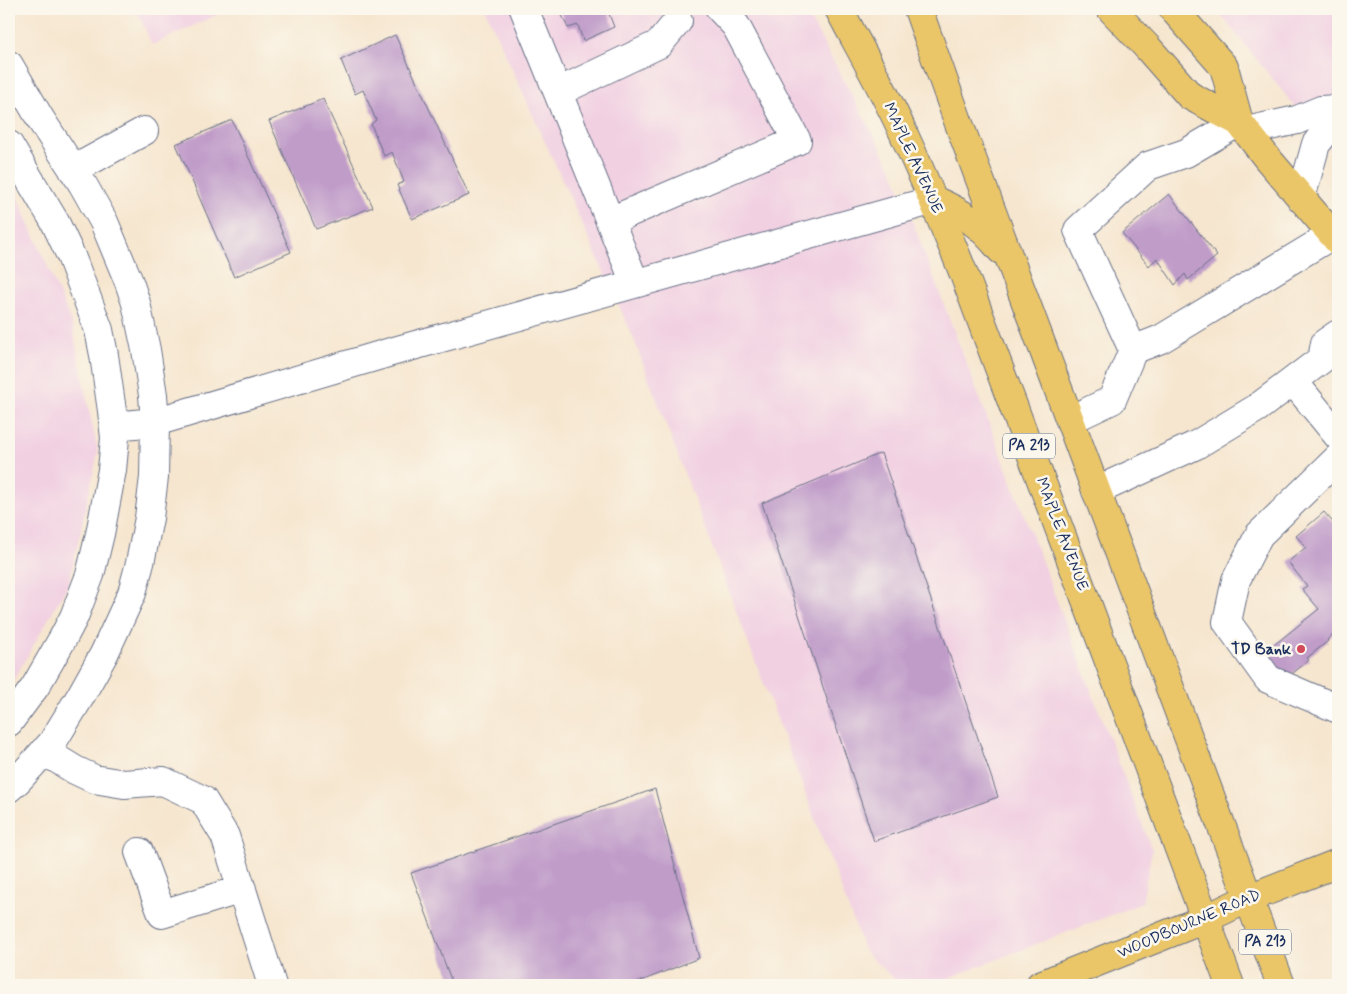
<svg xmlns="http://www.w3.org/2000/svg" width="1347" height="994" viewBox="0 0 1347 994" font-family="Mynerve,sans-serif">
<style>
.built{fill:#f1d0e2}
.building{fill:#c09cc9}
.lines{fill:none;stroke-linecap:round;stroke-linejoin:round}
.minor-casing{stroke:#686f86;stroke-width:30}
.major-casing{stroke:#686f86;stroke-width:30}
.minor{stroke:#fff;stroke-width:28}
.major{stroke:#eac669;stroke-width:28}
.poi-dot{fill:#d1495b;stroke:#fbf7ec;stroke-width:2}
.labels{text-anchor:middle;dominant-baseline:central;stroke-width:5;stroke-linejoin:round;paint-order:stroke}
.shield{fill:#fbf7ec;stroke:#5e6b89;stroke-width:1}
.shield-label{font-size:15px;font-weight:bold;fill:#1b2f5e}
.street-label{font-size:16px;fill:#1b2f5e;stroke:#fbf7ec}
.poi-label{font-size:16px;font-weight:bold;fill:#1b2f5e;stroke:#fbf7ec;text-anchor:end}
</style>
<rect width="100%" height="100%" fill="#fbf7ec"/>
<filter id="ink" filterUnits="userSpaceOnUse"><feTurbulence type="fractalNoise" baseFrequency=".02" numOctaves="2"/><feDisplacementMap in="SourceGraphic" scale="10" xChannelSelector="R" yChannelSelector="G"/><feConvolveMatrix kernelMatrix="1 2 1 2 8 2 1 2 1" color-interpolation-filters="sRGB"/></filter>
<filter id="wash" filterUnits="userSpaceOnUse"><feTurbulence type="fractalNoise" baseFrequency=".0096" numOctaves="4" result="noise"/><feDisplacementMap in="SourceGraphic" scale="20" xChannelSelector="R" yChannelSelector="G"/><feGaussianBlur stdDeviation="1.12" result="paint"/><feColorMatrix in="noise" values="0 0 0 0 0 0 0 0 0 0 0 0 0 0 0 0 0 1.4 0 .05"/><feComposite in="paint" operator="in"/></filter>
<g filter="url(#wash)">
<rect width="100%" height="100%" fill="#f6e6cf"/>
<path class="built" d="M136,9h94l-78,36z
M485,9h320l88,162 259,679 -10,53 -211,82h-30l-36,-33 -232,-615z
M1216,9h122v151z
M9,183l12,21 50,117 27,131 -29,131 -60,105z"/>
<g id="blocks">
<path class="building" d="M559,9h52l-2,5 5,13 -31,14 -5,-16 -10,3z
M395,35l74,160 -57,24 -15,-34 7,-3 -12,-30 -8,4 -13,-32 5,-4 -13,-30 -8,4 -14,-34z
M323,99l50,108 -57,22 -47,-108z
M232,120l59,132 -57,25 -58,-133z
M1169,194l48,62 -29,24 -3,-6 -10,11 -18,-27 -8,8 -27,-33z
M881,453l117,344 -124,44 -112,-338z
M1324,512l14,16v102l-11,10 1,1 -21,17 2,2 -27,22 -22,-26 59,-47 -17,-20 5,-3 -19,-24 18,-15 -10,-11z
M655,789l44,169 -68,27h-178l-42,-112z"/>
</g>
</g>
<g filter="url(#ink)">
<use href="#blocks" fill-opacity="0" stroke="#686f86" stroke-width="1"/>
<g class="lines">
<g class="minor-casing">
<path id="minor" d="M524,9l111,274
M9,65l32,55 41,63 22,39 25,60 7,21 10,47 7,45 2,27 -1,55 -5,41 -9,45 -8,30 -28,61 -24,43 -28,46 -35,38 -8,7
M558,92l101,-48 19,-23
M1246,131l51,-11 24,-10 16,-1 -4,14 -17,21 -15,54
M9,145l46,77 16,34 28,74 5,25 8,56 3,27 -3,32 -12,64 -10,41 -16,42 -11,21 -28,49 -26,35
M73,170l71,-39
M610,221l187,-80 -61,-115 -16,-17
M1133,350l28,-11 171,-104
M1293,381l45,55
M1070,420l42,-20 21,-50 -55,-120 70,-64 38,-13 53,-31
M114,426l41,-4 236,-70 543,-152
M1338,458l-79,77 -23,45 -9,42 41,57 70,30
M1096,491l100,-46 61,-37 65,-49 3,-16 13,-9
M44,751l31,19 19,9 30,5 39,-3 40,19 22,36 47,149
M139,852l23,62 80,-25"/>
</g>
<g class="major-casing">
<path id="major" d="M839,9c21,40 44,80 63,121 22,48 43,97 63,147l265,708
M918,9l40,112 323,864
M1111,9l36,38 43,49 49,26
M1173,9l51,58 15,55 28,36 71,83
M934,200c30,13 46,24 67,50
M1040,985l165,-66 44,-21 89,-35"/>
</g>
<use href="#minor" class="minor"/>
<use href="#major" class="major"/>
</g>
</g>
<circle class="poi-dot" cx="1301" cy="649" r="5"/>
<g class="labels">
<g class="shield">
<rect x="1003" y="433.5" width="52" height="25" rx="4"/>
<rect x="1239" y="929.5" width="52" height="25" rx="4"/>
</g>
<g class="shield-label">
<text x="1029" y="446">PA 213</text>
<text x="1265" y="942">PA 213</text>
</g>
<g class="street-label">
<text transform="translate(913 158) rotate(65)">MAPLE AVENUE</text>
<text transform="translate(1062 534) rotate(69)">MAPLE AVENUE</text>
<text transform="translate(1189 924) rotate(-23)">WOODBOURNE ROAD</text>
</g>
<g class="poi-label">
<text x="1291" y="649">TD Bank</text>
</g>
</g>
<rect width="1347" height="994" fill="none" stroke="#fbf7ec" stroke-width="30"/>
</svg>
